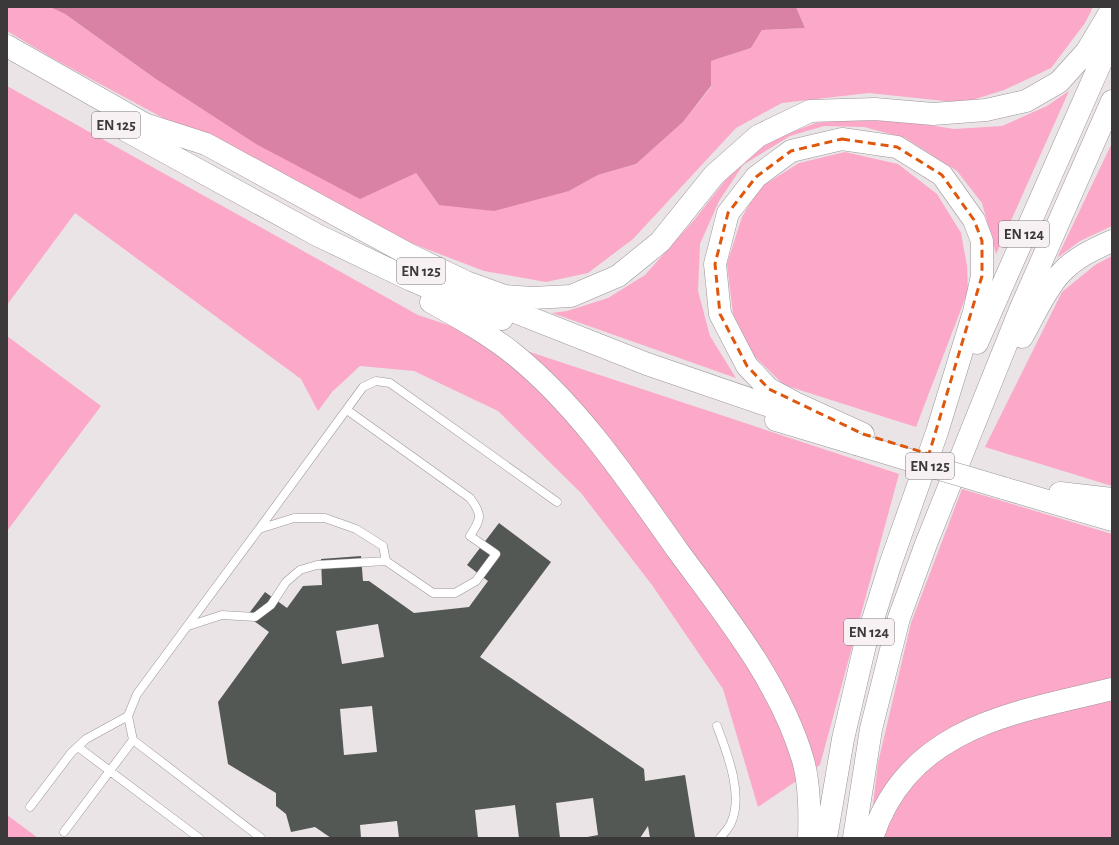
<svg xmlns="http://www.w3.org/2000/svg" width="1119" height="845" viewBox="0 0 1119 845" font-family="'Alegreya Sans',sans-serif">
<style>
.green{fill:#fba8c9}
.forest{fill:#d982a6}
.building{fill:#545854;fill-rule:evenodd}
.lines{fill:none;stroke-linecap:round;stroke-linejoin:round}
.service-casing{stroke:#9c9698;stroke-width:9}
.primary-casing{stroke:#9c9698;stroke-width:23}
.service{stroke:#fff;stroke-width:8}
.primary{stroke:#fff;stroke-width:22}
.primary-bridge-casing{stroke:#9c9698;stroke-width:23;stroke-linecap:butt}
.primary-bridge{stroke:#fff;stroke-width:22}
.marked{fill:none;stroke:#df570e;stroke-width:3;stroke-dasharray:8 5;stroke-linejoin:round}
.labels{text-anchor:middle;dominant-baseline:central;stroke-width:4;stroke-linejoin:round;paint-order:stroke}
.shield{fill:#f8f1f3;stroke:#747072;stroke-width:1}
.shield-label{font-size:15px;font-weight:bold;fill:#3b393a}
</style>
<rect width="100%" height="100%" fill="#eae4e6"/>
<path class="green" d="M7,7h43l15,7 88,63 263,96 23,32 130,-14 29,-16 38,-11 47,-42 28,-35v-26l40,-13 11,-18 43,-2 -9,-21h297l-8,16 -34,45 -47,22 -41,13 -94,-10 -87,10 -46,25 -103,111 -45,34 -42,9 -62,-11 -94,-36 -188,-96 -148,-80 -47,-28z
M7,86l411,229 481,159 -79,291 -62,42 -35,-118 -71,-104 -71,-92 -83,-82 -84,-40 -54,-5 -28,26 -14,19 -17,-32 -226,-166 -68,92z
M1069,91l-73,163 -14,-51 -25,-32 -52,-33 -41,-11 -40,-1 -34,10 -47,29 -24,36 -19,43 -2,47 12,45 26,42 -184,-65 15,-2 41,-13 37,-23 50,-56 33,-42 22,-23 31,-18 35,-13 39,-5 56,4 43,7 48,-3 45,-20z
M1112,143v83l-32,15 -23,17z
M845,152l53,12 39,30 24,39 6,33 1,25 -52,136 -132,-42 -31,-30 -20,-41 -6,-50 15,-47 17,-29 40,-25z
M1112,256v230l-127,-39 77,-155 33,-27z
M7,336l94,70 -94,125z
M962,489l150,45v304h-243l9,-75 33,-140z
M7,815l31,23h-31z"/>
<path class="forest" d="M50,7h746l9,21 -43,2 -11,18 -40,13v25l-28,36 -47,42 -38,11 -29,16 -75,20 -55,-6 -23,-32 -56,26 -104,-55 -103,-67 -88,-63z"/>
<path class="building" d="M499,523l52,39 -71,95 164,112 1,12 40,-6 10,62 -45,1 -2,-12 -8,12h-58l16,-3 -5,-37 -37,5 4,35h-41l-4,-33 -40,5 3,28h-79l-2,-17 -37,4 1,13h-30l-16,-11 -24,5 -5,-18 -10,-8v-13l-48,-29 -10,-62 51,-70 -22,-16 18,-24 22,16 16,-22 19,-1 -1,-26 40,-3 2,25h6l45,32 55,-6 19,-26 -21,-16zM378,624l6,33 -42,7 -6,-33zM372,706l5,46 -33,3 -4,-46z"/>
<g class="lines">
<g class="service-casing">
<path id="service" d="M259,529l104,-142 13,-6 14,2 167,119
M188,626l34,-11 33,2 16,-12 15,-23 14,-12 17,-5 69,-4 47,32h22l21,-12 20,-27 -26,-18c11,-17 13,-21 0,-38l-123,-88
M717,726c10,27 27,69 14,97 -2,5 -7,10 -11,15
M78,747l121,91
M30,807l41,-54 15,-14 42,-23
M64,832l69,-92
M261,838l-128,-98 -5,-24 9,-22 122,-165 35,-11h31l31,11 27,17 3,15"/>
</g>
<g class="primary-casing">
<path id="primary" d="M7,46l150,85
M144,124l62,20 202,110 58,28 39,14 27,2 39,-2 47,-20 42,-34 54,-67 44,-39 52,-25 65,-2 58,5 53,-4 40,-9 33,-19 28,-31 25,-42
M127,131l190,104 94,45 91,39
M431,302c29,16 58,32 84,53 66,54 114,127 163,196 47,64 102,131 125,209 7,25 7,52 6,78
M490,302l157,62 152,52
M1022,337c12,-21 22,-45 38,-63 14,-16 34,-25 52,-33
M977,343l135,-306
M776,420l80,24
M1003,488l109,32
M1060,493l52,6
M826,838l17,-99 22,-94 25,-80 47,-133 37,-120 8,-36v-35l-8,-21 -32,-45 -45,-28 -55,-8 -51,12 -35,26 -28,36 -13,51 5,50 27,52 22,23 26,14 68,31
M854,838l17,-109 28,-111 27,-74 94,-234 92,-209
M872,838c36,-111 141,-125 240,-149"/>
</g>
<use href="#service" class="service"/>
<use href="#primary" class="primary"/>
<g class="primary-bridge-casing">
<path id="primary-bridge" d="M856,444l147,44"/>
</g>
<use href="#primary-bridge" class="primary-bridge"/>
</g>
<path class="marked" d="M842,139l55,8 45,28 32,45 8,21v35l-53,178 -66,-20 -94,-45 -22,-23 -27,-52 -5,-50 13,-51 28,-36 35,-26z"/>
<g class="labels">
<g class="shield">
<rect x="92" y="112" width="48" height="26" rx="3"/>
<rect x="999" y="221" width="50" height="26" rx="3"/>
<rect x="397" y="258" width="48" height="26" rx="3"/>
<rect x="906" y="453" width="48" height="26" rx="3"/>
<rect x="844" y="619" width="50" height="26" rx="3"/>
</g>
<g class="shield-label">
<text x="116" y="125">EN 125</text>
<text x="1024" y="234">EN 124</text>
<text x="421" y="271">EN 125</text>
<text x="930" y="466">EN 125</text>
<text x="869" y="632">EN 124</text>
</g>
</g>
<rect width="1119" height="845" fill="none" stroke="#3b393a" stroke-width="16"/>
</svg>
